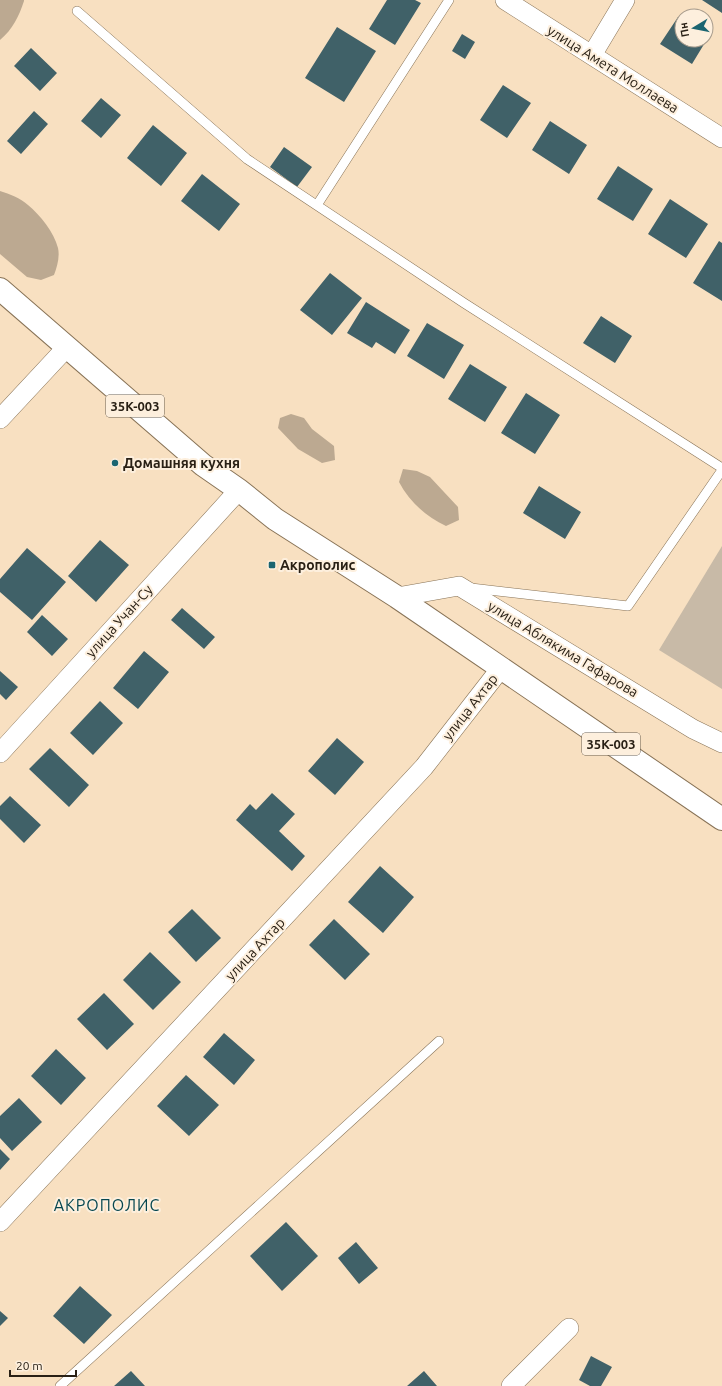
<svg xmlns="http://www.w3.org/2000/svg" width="722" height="1386" viewBox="0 0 722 1386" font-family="Ubuntu,sans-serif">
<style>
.green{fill:#c8baa7}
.forest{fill:#bca991}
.building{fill:#406168}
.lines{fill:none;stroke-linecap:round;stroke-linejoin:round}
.service-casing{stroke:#887357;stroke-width:10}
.minor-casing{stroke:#887357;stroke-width:20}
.primary-casing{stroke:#887357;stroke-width:24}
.service{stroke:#fff;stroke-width:9}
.minor{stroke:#fff;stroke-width:19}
.primary{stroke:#fff;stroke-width:22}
.poi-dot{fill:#1b6571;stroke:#fdefdd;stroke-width:1.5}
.labels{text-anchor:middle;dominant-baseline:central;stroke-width:4;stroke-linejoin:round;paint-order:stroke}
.shield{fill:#fdefdd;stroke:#695e51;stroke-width:1}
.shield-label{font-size:13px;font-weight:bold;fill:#292015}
.street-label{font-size:14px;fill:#292015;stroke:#fdefdd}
.poi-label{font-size:14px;font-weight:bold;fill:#292015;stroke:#fdefdd;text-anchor:start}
.quarter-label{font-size:16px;letter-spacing:1px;fill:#06464f;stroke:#fdefdd}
</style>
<rect width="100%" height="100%" fill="#f8e0c1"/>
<path class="green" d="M722,546v143l-63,-39z"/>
<path class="forest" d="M0,0h24v1c-5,15 -11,28 -24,39z
M0,191c10,3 20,7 28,14 12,10 26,27 30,43 2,9 -1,19 -4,27l-13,5 -14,-3 -27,-23z
M291,414l13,4 8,11 22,17 1,14 -13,3 -24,-14 -20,-21 2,-10z
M403,469l14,2 13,6 28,30 1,13 -13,6c-20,-9 -37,-25 -47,-44z"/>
<path class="building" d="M387,0h28l6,3 -26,42 -26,-16z
M702,0h20v13z
M678,17l4,2v21h24v-6l3,2 -17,28 -32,-20z
M337,27l39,24 -32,51 -39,-24z
M462,34l13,8 -10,17 -13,-8z
M31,48l26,25 -17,18 -26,-25z
M503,85l28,18 -24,35 -27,-18z
M101,98l20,17 -20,23 -20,-17z
M34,111l14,13 -27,30 -14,-13z
M550,121l37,24 -18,29 -37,-24z
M153,125l34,28 -26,33 -34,-28z
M284,147l28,20 -15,20 -27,-20z
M618,166l35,23 -20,32 -36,-22z
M202,174l38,30 -21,27 -38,-30z
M670,199l38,25 -22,34 -38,-24z
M719,241l3,2v58l-29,-18z
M330,273l32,25 -30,37 -32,-25z
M366,302l44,28 -15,24 -19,-12 -4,6 -25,-15z
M601,316l31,20 -17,27 -32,-20z
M427,323l37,22 -20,34 -37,-23z
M470,364l37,23 -22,35 -37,-23z
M526,393l34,22 -25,39 -34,-21z
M539,486l42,26 -16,27 -42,-26z
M100,540l29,25 -33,37 -28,-26z
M27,548l39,34 -34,38 -32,-28v-13z
M182,608l33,29 -11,12 -33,-29z
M42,615l26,24 -16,17 -25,-24z
M144,651l25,21 -31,37 -25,-21z
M0,671l18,16 -12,13 -6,-6z
M100,701l23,22 -30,32 -23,-22z
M337,738l27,24 -29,33 -27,-24z
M50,748l39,37 -20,22 -40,-38z
M272,793l23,21 -16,17 26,25 -13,15 -56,-51 14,-16 6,6z
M10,796l31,29 -17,18 -24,-24v-13z
M380,866l34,31 -31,36 -35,-31z
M192,909l29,29 -25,24 -28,-30z
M334,919l36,35 -25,26 -36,-35z
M150,952l31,30 -28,28 -30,-30z
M104,993l30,31 -27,26 -30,-31z
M224,1033l31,27 -21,25 -31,-28z
M56,1049l30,29 -25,27 -30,-29z
M186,1075l33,30 -30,31 -32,-30z
M19,1098l23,24 -30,29 -12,-13v-22z
M0,1149l10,10 -10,11z
M286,1222l32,34 -36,35 -32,-35z
M356,1242l22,26 -19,16 -21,-26z
M80,1286l32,29 -28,29 -31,-28z
M0,1311l8,7 -8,8z
M591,1356l21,11 -11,19h-11l-11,-6z
M131,1371l14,15h-31z
M424,1371l13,15h-30z"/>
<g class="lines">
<g class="service-casing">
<path id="service" d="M77,11l170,148 217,144 258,165
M317,205l132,-205
M471,588l157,18 94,-136
M60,1386l379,-345"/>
</g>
<g class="minor-casing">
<path id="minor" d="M505,0l217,138
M592,55l33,-55
M0,419l67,-72
M397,597l62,-11 234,143 29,14
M0,753l239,-263
M0,1222l424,-455 77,-99
M511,1386l58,-58"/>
</g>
<g class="primary-casing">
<path id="primary" d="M0,289l203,176 36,25 36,29 122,78 325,222"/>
</g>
<use href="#service" class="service"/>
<use href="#minor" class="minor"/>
<use href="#primary" class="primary"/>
</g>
<g class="poi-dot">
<circle cx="115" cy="463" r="4"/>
<rect x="268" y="561" width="8" height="8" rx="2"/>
</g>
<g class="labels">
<g class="shield">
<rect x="106" y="395" width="58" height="22" rx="3"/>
<rect x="582" y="733" width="58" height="22" rx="3"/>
</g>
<g class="shield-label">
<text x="135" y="406">35К-003</text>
<text x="611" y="744">35К-003</text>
</g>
<g class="street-label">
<text transform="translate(613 69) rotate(32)">улица Амета Моллаева</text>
<text transform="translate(119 621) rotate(-48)">улица Учан-Су</text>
<text transform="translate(563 649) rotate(31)">улица Аблякима Гафарова</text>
<text transform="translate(470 707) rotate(-52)">улица Ахтар</text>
<text transform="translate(255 949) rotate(-47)">улица Ахтар</text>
</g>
<g class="poi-label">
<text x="123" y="463">Домашняя кухня</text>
<text x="280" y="565">Акрополис</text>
</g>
<g class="quarter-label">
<text x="107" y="1205">АКРОПОЛИС</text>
</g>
</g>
<g transform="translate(694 28) rotate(260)"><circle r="19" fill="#fdefdd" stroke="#a89c8d"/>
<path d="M0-3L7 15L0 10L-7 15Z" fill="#1b6571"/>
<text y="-6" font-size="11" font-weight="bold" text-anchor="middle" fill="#292015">Пн</text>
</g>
<path d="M10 1370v6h66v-6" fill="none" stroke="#292015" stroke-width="2"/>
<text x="16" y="1370" font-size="12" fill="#292015" stroke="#fdefdd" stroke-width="3" paint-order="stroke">20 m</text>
</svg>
